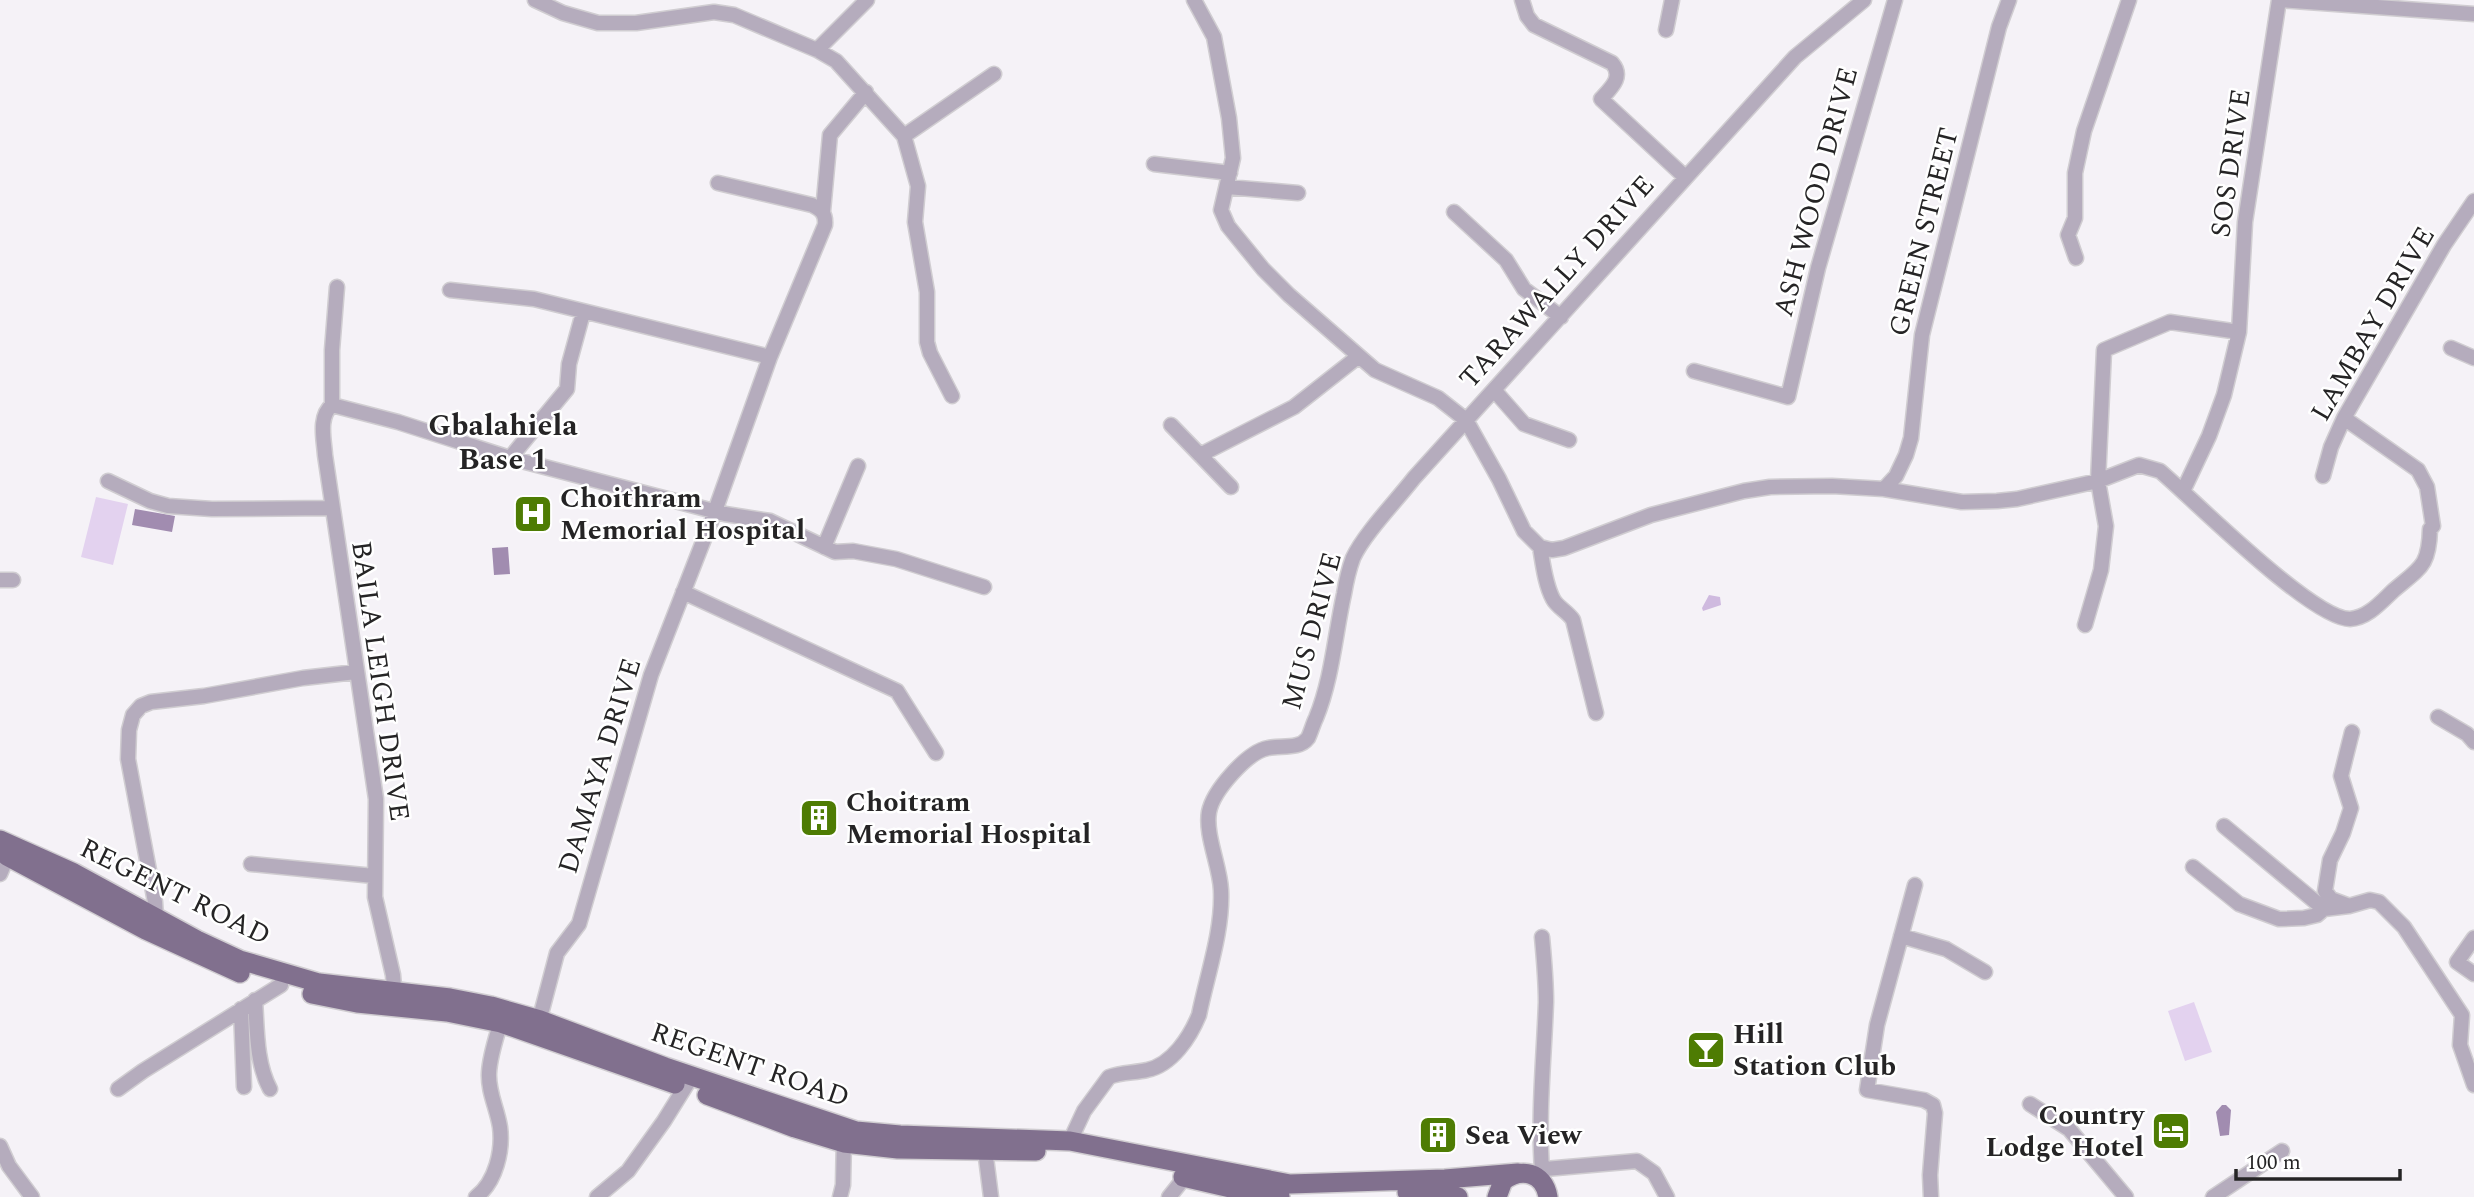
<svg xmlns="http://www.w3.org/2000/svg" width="2474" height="1197" viewBox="0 0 2474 1197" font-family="Spectral,serif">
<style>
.green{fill:#e3d2ef}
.forest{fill:#cfbadf}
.water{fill:#a18cb0}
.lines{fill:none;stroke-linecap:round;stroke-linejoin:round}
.minor-casing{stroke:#d0cdd1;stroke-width:17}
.major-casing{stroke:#d0cdd1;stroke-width:22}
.minor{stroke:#b5acbd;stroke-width:14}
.major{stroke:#81708e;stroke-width:19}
.labels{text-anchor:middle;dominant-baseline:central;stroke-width:5;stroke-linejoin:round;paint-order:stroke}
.street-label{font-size:28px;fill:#252425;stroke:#fff}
.poi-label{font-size:28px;font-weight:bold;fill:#252425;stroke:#fff;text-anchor:start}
.neighbourhood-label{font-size:30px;font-weight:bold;fill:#252425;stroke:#fff}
</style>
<rect width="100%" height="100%" fill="#f5f2f7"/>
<path class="green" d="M96,497l32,7 -15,61 -32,-8z
M2194,1002l18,50 -27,9 -17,-50z"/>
<path class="forest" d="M1709,595l11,2 1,8 -18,6 -1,-3z"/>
<path class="water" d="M135,509l40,7 -3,16 -40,-7z
M508,547l2,27 -16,1 -2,-27z
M2222,1105h4l5,5 -2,25 -9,1 -4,-24z"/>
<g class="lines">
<g class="minor-casing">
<path id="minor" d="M535,0l28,13 35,10h38l78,-11 20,3 83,35 19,11 68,75 14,50 -3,36 12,70v50l3,11 22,43
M1194,0l20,37 15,81 4,40 -12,52 7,16 35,43 26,26 86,75 63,28 28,22 33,59 25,52 16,16 12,3 12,-2 87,-33 93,-24 26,-4 62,-1 52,3 12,-13 10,-21 5,-17 11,-103 77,-308 10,-27
M1522,0l5,16 7,9 78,38c12,14 -1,25 -11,36l84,78
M2281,0l193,14
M1666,30l6,-30
M817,50l50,-50
M904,136l90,-62
M1154,164l76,9
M1227,187l71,6
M823,211l7,-76 36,-43
M1454,212l52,48 18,29 37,28
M2076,258l-8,-23 7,-17v-45l9,-42 45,-131
M450,290l84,9 236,58
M2451,348l23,10
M1694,371l94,26 30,-129 77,-268
M1494,390l30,34 45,16
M332,405l66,17 112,36 215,56 45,7 65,31 18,-1 43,8 88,28
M332,405c-14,12 -8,34 -7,50l51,344 -1,98 18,78 2,24
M332,405v-55l5,-63
M1171,425l60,62
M1200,455l94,-48 65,-51
M510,458l57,-69 2,-25 14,-51
M2323,476l8,-29 13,-29 100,-173 30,-44
M108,481l42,20 18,5 44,3 119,-1
M1884,489l78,13 35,-1 20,-2 81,-18 41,-16 21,6c34,29 152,148 190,148 18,-1 32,-18 44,-29 27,-23 35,-24 36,-61l3,-3 -6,-39 -9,-17 -74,-52
M2183,491l26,-55 15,-41 15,-63 6,-110 34,-222
M824,547l34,-81
M1540,547c3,17 5,37 13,52 4,8 15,13 20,21l23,93
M0,580h13
M683,592l214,99 39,62
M2085,625l16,-55 5,-44 -8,-45 6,-131 66,-28 69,10
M2438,717l29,17 7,8
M2224,826l100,83
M251,864l123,12
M2193,867l46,37 40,15 25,-1 13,-3 7,-6 25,-3 21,-6 9,2 25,25 58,88 -2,30 14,40
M0,874l10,-24
M1915,885l-38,140 -10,65 57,10 9,5 2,8 -5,62 1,22
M2347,905l-16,-6 -6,-8 5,-31 13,-27 8,-25 -10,-32 11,-44
M152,923l4,-5 -1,-16 -27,-143 1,-29 4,-15 8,-9 10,-4 53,-6 99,-18 53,-6
M1901,936l45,13 39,23
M1542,937c2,22 4,43 4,65 -2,56 -8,112 -4,168
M2474,938l-17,24 17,12
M255,1000c2,29 1,63 15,89
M241,1009l3,78
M537,1029l20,-76 22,-29 72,-249 64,-164 55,-154 55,-132c1,-11 -3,-15 -13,-20l-94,-22
M118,1089l25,-18 138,-86
M2030,1104l39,25 57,68
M1070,1141l14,-30 25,-34c12,-5 26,-4 38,-7 25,-5 43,-33 52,-55 8,-40 24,-84 22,-125 -1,-24 -16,-55 -12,-78 4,-21 38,-60 59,-64 13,-3 31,2 40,-10 3,-6 5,-14 8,-20 16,-39 19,-83 28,-124 2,-12 5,-25 9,-36 11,-24 44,-58 61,-80l381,-421 69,-57
M984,1142l7,55
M0,1146l9,20 23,31
M1535,1175l10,-6 92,-8 17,12 13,24
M476,1197c20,-15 27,-47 24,-70 -3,-19 -12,-35 -11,-54 1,-20 9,-40 14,-59
M597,1197l31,-26 36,-50 28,-45
M840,1197l3,-12 1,-49
M1169,1197l16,-20
M2213,1197l69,-46"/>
</g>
<g class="major-casing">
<path id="major" d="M0,840l74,33 123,67 43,20 79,23 131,15 41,8 49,14 125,47 191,64 44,4 170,6 220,43 155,-5 73,-6
M7,856l139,74 94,43
M312,994l45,9 90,9 54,11 174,61
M707,1095l88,33 49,15 54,6 138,2
M1183,1177l56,13 41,6
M1407,1192l51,5
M1497,1197l6,-16c18,-14 41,-9 45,16"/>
</g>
<use href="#minor" class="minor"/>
<use href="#major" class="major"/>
</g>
<defs>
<g id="hospital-square" transform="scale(2.0125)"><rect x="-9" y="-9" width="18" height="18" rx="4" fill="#4e7c03" stroke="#fff"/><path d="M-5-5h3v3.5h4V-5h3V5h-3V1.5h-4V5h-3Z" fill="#fff"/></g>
<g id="building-square" transform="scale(2.0125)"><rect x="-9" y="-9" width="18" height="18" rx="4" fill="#4e7c03" stroke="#fff"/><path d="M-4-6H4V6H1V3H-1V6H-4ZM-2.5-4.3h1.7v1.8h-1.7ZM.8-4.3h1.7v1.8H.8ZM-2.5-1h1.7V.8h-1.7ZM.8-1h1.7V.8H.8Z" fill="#fff"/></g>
<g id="bar-square" transform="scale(2.0125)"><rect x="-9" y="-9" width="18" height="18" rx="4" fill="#4e7c03" stroke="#fff"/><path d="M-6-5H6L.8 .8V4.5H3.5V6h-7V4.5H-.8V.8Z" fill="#fff"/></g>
<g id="hotel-square" transform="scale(2.0125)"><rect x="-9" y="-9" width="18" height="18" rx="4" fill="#4e7c03" stroke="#fff"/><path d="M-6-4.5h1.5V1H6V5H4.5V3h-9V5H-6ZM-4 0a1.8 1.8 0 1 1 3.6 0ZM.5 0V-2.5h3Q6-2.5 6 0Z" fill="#fff"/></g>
</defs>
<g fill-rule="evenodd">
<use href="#hospital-square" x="533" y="514"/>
<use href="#building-square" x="819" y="818"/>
<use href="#bar-square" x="1706" y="1050"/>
<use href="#hotel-square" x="2171" y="1131"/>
<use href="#building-square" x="1438" y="1135"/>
</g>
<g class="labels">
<g class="street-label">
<text transform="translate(2231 163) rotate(-82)">SOS DRIVE</text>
<text transform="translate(1816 192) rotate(-75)">ASH WOOD DRIVE</text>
<text transform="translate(1924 232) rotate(-76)">GREEN STREET</text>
<text transform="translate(1557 282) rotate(-48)">TARAWALLY DRIVE</text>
<text transform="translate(2373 324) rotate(-60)">LAMBAY DRIVE</text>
<text transform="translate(1312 631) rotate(-75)">MUS DRIVE</text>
<text transform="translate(380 681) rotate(82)">BAILA LEIGH DRIVE</text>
<text transform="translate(600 766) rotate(-73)">DAMAYA DRIVE</text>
<text transform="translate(175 892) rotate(26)">REGENT ROAD</text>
<text transform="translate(750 1065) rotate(19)">REGENT ROAD</text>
</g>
<g class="poi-label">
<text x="560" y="498">Choithram<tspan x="560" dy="32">Memorial Hospital</tspan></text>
<text x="846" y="802">Choitram<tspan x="846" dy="32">Memorial Hospital</tspan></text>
<text x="1733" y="1034">Hill<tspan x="1733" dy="32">Station Club</tspan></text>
<text x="2144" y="1115" text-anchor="end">Country<tspan x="2144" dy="32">Lodge Hotel</tspan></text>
<text x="1465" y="1135">Sea View</text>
</g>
<g class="neighbourhood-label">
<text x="503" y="426">Gbalahiela<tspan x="503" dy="34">Base 1</tspan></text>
</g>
</g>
<path d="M2236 1169v10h164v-10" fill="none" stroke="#252425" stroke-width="3.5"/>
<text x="2246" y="1169" font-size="21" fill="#252425" stroke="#ffffff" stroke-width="5" paint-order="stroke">100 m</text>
</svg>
